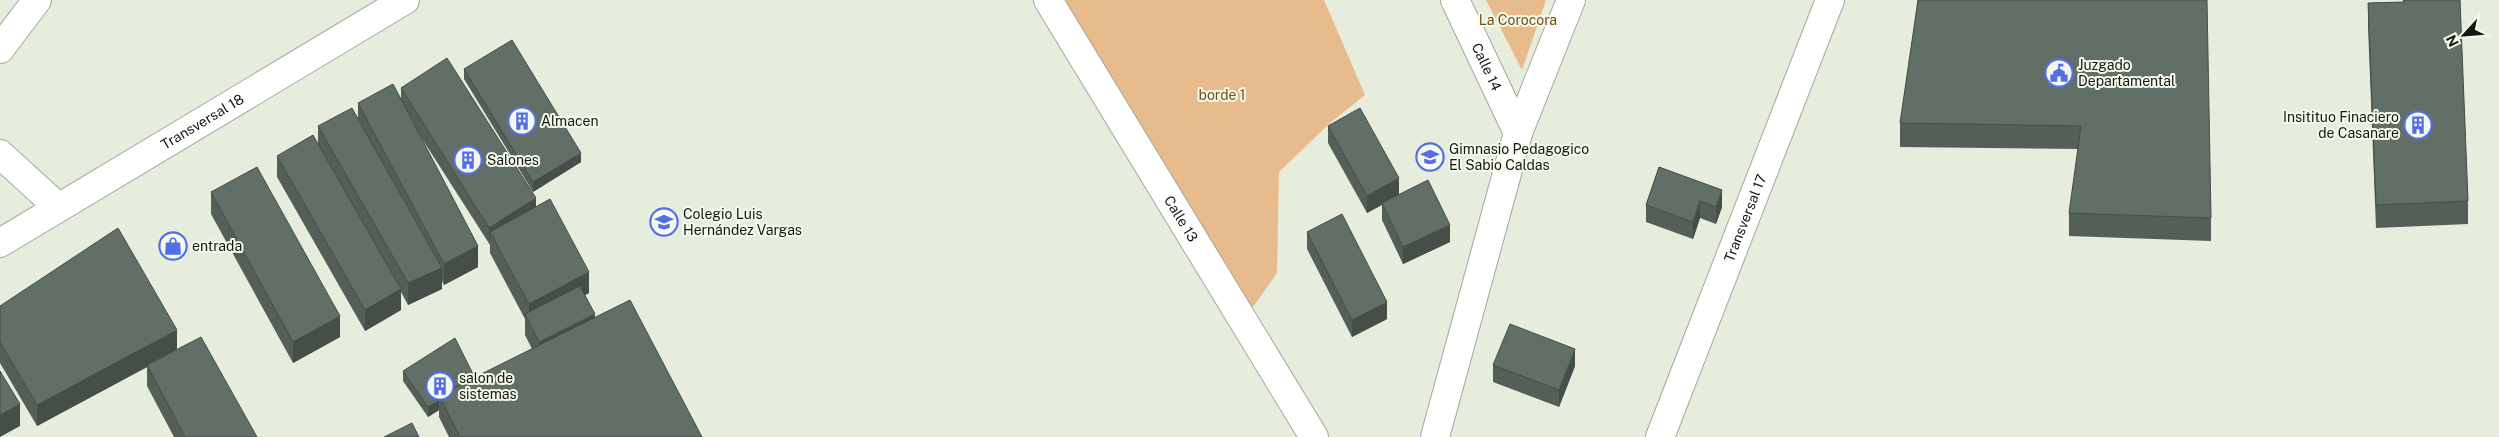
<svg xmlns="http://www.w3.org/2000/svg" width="2499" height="437" viewBox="0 0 2499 437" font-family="'Public Sans',sans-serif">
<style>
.green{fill:#e8bb8d}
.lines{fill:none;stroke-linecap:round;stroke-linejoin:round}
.street-casing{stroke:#a3a99b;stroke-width:30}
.secondary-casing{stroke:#a3a99b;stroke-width:30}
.street{stroke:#fff;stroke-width:28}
.secondary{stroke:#fff;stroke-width:28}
.wall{fill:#545f58}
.shaded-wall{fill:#454e47}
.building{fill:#626f66;stroke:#454e47}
.labels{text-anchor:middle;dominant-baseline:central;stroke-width:4;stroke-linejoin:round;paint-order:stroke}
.park-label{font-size:14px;fill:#784c17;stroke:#f4faeb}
.poi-label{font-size:14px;fill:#151712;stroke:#f4faeb;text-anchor:start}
.street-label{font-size:14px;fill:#151712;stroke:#f4faeb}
</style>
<rect width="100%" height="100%" fill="#e6eddd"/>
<path class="green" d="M1049,0h275l41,95 -35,28 -51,49 -2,101 -31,44z
M1486,0h60l-24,70z"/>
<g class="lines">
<g class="street-casing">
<g id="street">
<path id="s1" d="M1048,0l266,437"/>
<path id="s2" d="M1455,0l63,133"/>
<path d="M0,49l37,-49"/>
<path d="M0,154l58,53"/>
<path id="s3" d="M0,243l405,-243"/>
<path d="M1435,437l83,-304 53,-133"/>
</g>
</g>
<g class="secondary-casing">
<g id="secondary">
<path id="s4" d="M1660,437l170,-437"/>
</g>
</g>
<use href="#street" class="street"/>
<use href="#secondary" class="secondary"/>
</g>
<path class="wall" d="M1918,0l293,218v23l-142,-5v-23l9,-64 -178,-2v-24z
M2403,0h57l8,201v23l-92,4 -8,-202v-23l35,-1z
M464,69l117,93 -48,30 -69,-113z
M401,88l135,119 53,86 -4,2 10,22 107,120h-253l-10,-20v-7l-11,7 -25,-36v-10l72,7 57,-29 -7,-14v-16l-35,-66v-8l-71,-111 59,133 -34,18 -2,-4v8l-34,16 -7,-13v18l-36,21 -88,-154v-21l41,-12v-18l40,-8v-15l43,-4z
M1328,126l71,69 51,47 -47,22 -21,-44v-15l-15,8 -39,-70z
M1659,167l63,40 -6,17 -16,-6 -7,21 -47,-17v-17z
M211,192l129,145 -47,26 -82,-149z
M1307,232l80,87 -35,18 -45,-88z
M0,306l177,44 80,87h-83l-27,-51v-19l-110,59 -37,-63z
M1493,365l82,1 -16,41 -66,-25z"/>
<path class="shaded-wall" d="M581,153v9l-48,30v-10z
M1399,178v17l-32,18v-17z
M1722,190v17l-6,17v-17z
M536,198v17l-46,17 -1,13v-17z
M1700,201v17l-7,21v-17z
M1450,225v17l-47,22v-17z
M478,246v21l-34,18v-21z
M442,268v21l-34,16v-22z
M589,272v21l-59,31 -1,-3v-17z
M401,289v21l-36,21v-21z
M1387,302v17l-35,18v-17z
M595,314v21l-56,28v-21z
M340,316v21l-47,26v-21z
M177,330v21l-30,14v2l-110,59v-21z
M1575,349v17l-16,41v-17z
M439,401v9l-11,7v-10z
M20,404v22l-20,11v-22z"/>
<path class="building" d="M1918,0h289l4,218 -142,-5 12,-87 -181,-3z
M2404,0h56l8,201 -92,4 -8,-202 36,-1z
M512,40l69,113 -48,29 -69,-113z
M447,58l89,140 -47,30 -88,-140z
M393,84l85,162 -34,18 -86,-161z
M352,108l90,160 -34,15 -90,-157z
M1360,108l39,70 -32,18 -39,-70z
M313,135l88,154 -36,21 -88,-154z
M257,167l83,149 -47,26 -82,-150z
M1659,167l63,23 -6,17 -16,-6 -7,21 -47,-17z
M1428,180l22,45 -47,22 -21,-44z
M550,199l39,73 -60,32 -39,-72z
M1342,214l45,88 -35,18 -45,-88z
M118,228l59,102 -140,75 -37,-63v-36z
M580,286l15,28 -56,28 -14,-28z
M630,300l72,137h-242l-21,-42z
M1510,324l65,25 -16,41 -66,-25z
M201,337l56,100h-72l-38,-72z
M455,338l20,40 -36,17v6l-11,6 -25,-36z
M0,371l20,33 -20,11z
M412,423l7,14h-35z"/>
<defs>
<g id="civic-ring" transform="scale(1.4375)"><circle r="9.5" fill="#f4faeb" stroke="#566ee4" stroke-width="1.5"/><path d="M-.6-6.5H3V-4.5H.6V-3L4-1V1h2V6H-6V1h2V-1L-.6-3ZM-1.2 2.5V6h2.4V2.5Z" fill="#566ee4"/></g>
<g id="building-ring" transform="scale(1.4375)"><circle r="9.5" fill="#f4faeb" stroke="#566ee4" stroke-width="1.5"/><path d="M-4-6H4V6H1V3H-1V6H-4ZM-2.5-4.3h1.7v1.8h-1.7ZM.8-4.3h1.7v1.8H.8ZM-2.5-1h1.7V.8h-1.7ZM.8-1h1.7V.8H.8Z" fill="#566ee4"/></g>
<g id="school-ring" transform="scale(1.4375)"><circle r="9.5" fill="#f4faeb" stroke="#566ee4" stroke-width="1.5"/><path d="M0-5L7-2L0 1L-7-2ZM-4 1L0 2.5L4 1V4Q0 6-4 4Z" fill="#566ee4"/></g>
<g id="shop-ring" transform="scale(1.4375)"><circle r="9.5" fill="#f4faeb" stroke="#566ee4" stroke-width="1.5"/><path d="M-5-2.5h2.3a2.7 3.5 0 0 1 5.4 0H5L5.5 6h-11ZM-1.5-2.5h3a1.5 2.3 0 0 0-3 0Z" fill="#566ee4"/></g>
</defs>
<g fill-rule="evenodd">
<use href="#civic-ring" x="2059" y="73"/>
<use href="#building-ring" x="522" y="121"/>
<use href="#building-ring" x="2418" y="125"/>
<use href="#school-ring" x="1430" y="157"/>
<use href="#building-ring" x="468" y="160"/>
<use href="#school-ring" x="664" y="222"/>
<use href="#shop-ring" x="173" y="246"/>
<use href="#building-ring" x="440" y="386"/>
</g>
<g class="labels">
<g class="park-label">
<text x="1518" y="20">La Corocora</text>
<text x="1222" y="95">borde 1</text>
</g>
<g class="poi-label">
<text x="2078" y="65">Juzgado<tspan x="2078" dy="16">Departamental</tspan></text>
<text x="2399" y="117" text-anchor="end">Insitituo Finaciero<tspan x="2399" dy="16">de Casanare</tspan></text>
<text x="541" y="121">Almacen</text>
<text x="1449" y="149">Gimnasio Pedagogico<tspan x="1449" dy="16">El Sabio Caldas</tspan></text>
<text x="487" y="160">Salones</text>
<text x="683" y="214">Colegio Luis<tspan x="683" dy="16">Hernández Vargas</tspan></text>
<text x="192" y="246">entrada</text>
<text x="459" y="378">salon de<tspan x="459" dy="16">sistemas</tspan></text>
</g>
<g class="street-label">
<text stroke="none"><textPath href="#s2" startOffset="74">Calle 14</textPath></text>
<text stroke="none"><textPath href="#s3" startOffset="236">Transversal 18</textPath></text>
<text stroke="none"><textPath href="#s1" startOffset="256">Calle 13</textPath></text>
<text stroke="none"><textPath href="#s4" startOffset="235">Transversal 17</textPath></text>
</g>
</g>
<g transform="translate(2464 35) rotate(244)" stroke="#f4faeb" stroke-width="4" paint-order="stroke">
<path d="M0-4L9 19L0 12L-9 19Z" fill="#151712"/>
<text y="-8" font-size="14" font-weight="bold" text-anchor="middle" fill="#151712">N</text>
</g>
</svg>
